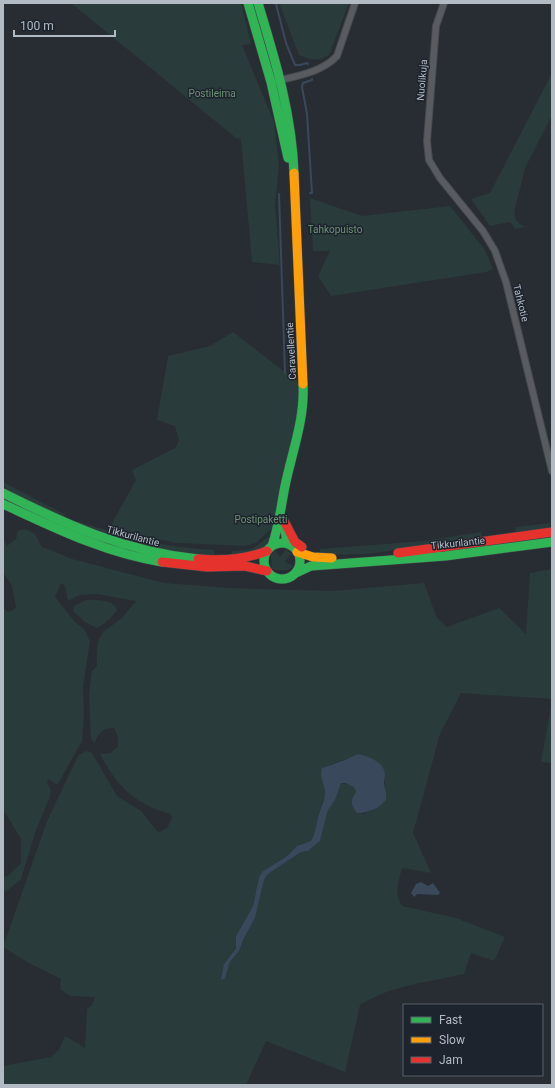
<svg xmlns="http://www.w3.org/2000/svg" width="555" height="1088" viewBox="0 0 555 1088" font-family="Roboto,sans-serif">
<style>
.green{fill:#2a3b3b;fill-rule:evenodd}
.water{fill:#39485b}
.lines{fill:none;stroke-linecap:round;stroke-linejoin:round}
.stream{stroke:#39485b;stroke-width:2}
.street-casing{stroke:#46494e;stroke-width:8}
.fast-casing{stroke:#46494e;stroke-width:10}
.slow-casing{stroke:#46494e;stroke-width:10}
.jam-casing{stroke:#46494e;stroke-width:10}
.street{stroke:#585c61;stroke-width:6}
.fast{stroke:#30b455;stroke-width:9}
.slow{stroke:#ff9f0a;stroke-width:9}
.jam{stroke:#e5322d;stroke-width:9}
.labels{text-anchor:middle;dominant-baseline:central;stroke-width:3;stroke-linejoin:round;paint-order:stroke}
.street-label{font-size:10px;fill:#b2bac4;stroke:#1d242d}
.park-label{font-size:10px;fill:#6c9373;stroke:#1d242d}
</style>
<rect width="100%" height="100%" fill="#282d33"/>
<path class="green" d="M71,3h170l10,41 -9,1 32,77 5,44 -4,39 5,60 -28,-3 -11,-123 -5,-1z
M279,3h70l-20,52c-10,7 -19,5 -30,0z
M552,73v42l-27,53 -10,41c-2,11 3,14 11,18l-11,2 -5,-7 -20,4 -19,-27 19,-6z
M310,198l52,18 88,-10 35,44 8,19 -7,3 -155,24 -13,-20 12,-25h-17z
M233,332l66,51v24l-4,29 -14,44 -7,46 -18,17 -12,3 -66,-3 -41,-8 -27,-8 26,-47 -4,-10 43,-22 4,-7 -4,-15 -18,-6 11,-64 42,-10z
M3,482l63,33 -3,2 -35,-14 -25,-17z
M77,521c49,16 85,26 137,29l1,4 -16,3 -64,-11 -57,-22z
M550,523v2l-3,3 -32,4 1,-5z
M25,529l10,5 7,13 30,12 92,24 64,5 104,3 92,-8 13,35 10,9 52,-19 27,26 4,-61 22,-4v130l-91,-6 -21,41 -27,99 18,40 -29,-5c-4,15 -8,25 0,38l54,12 49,19 -11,24 -23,-8 -7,21c-35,8 -72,11 -104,31l-15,67 -79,-31 -20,44h-243v-19l48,-9 8,-7 6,-14 20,12 2,-39 5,-4 3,-8 -25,-1 -10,-7 1,-10 -32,-16 -26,-16 44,-126 31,-65 8,-5 6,2 25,43 24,15 16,20 3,1 7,-4 5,-10 -1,-4c-37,-10 -54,-28 -71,-60l10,-1 8,-6v-10l-4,-9c-9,-1 -17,5 -19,15l-4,-4 -2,-45 3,-23 5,-5v-17l2,-10 4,-7 19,-14 14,-17 -39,-7 -18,1 -11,6 -3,-15 -4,-3 -6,14 20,25 9,7 6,12 -7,45 1,30 -2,25 -24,43 -4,-1 -5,-4 -2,3 4,9 -2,8 -13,31 -15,49 -13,11 -5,2v-15l5,-1 13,-13v-24l-18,-30v-201l5,4 4,-1 4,-4 -4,-21 -7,-11 -2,-1v-37l4,9 9,-7 2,-8zM358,754l12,4 15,16c-1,10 1,19 -2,30l-19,10 -7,-1c-7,-9 -7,-12 -1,-21l-2,-6 -13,-3 -13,27 -8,31 -12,10 -7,1 -33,22 -4,6 -9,38 -11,20 -5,13 -9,11 -5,16 -1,-14 12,-17v-11l17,-30 6,-29 4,-6 24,-15 10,-10 14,-5c5,-9 6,-17 8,-27 1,-8 6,-13 6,-22 -1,-7 -6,-15 -3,-24 12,-5 24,-8 36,-14z
M481,532l1,7 -115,15 -44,1h-3v-6l104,-8z
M268,537l3,1c-8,16 -24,15 -40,17l1,-4 20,-2z
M286,549l7,6h-3l-5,7 8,4c-4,6 -15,5 -21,3l-1,-14 4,-5 5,7z
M86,600c10,0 28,-1 31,10l-7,9 -13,9 -12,-6 -12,-11 1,-5z
M552,701v62l-11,-1z"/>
<path class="water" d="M358,754c10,2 27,8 27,21 0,3 -1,6 -1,9 1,5 3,10 2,15 -4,9 -21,15 -29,14 -7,-9 -7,-12 -1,-21l-2,-5 -9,-4h-4l-6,17 -7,10 -8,31 -12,10 -7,1 -33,22 -4,6 -9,38 -11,20 -5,13 -9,11 -5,16 -4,2 3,-16 12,-16v-12l17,-30 6,-29 4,-6 24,-15 10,-10 14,-5c5,-9 5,-17 8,-27 2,-8 6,-13 6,-22 -1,-8 -6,-15 -3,-24 12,-4 24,-8 36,-14z
M421,882l7,4 5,-3 7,10 -2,2 -21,-1 -3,3 -3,-4 5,-9z"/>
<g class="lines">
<path class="stream" d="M274,3l2,1 10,39 9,22h5l7,-2 1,1
M310,193h2l-5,-79 -5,-27 1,-4 9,-3v-1
M279,194l6,179"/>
<g class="street-casing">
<path id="street" d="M444,3l-8,23 -9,115 2,19 11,18 43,53 12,20 11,31 46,189
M276,81c22,-5 46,-9 61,-25l18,-53"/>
</g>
<g class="fast-casing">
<path id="fast" d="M248,3l23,79 17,76
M258,3c17,56 34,111 36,170
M3,493c66,33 121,58 195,66
M3,504c52,24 102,49 159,58
M284,523l2,14 4,8
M264 561a18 18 0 1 1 36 0a18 18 0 1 1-36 0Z
M272,546c7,-20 9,-40 13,-60 7,-34 20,-67 18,-102
M296,573l15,-7 134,-10 107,-14"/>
</g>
<g class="slow-casing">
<path id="slow" d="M294,173l9,211
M297,552l16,5 19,1"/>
</g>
<g class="jam-casing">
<path id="jam" d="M284,521l11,21 7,5
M398,553l154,-21
M198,559c24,2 46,1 69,-8
M162,562l45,5 38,-1 22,5"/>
</g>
<use href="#street" class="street"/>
<use href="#fast" class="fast"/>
<use href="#slow" class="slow"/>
<use href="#jam" class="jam"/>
</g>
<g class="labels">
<g class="street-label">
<text transform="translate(422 80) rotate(-85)">Nuolikuja</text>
<text transform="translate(521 303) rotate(76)">Tahkotie</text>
<text transform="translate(291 351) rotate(-93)">Caravellentie</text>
<text transform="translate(133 536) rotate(15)">Tikkurilantie</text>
<text transform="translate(458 543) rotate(-6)">Tikkurilantie</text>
</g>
<g class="park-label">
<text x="212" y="93">Postileima</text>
<text x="335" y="229">Tahkopuisto</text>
<text x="261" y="519">Postipaketti</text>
</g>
</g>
<rect width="555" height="1088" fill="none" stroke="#b2bac4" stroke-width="8"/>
<rect x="403" y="1004" width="140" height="72" fill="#1d242d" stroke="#596069"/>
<rect x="411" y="1017" width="20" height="6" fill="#30b455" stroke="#596069"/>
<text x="439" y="1024" font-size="12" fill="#b2bac4">Fast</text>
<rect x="411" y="1037" width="20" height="6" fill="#ff9f0a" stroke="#596069"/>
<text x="439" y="1044" font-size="12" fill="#b2bac4">Slow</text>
<rect x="411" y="1057" width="20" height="6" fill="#e5322d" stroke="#596069"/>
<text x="439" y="1064" font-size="12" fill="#b2bac4">Jam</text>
<path d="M14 30v6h101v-6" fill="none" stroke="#b2bac4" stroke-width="2"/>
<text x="20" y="30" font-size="12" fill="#b2bac4" stroke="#1d242d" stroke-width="3" paint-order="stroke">100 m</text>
</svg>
